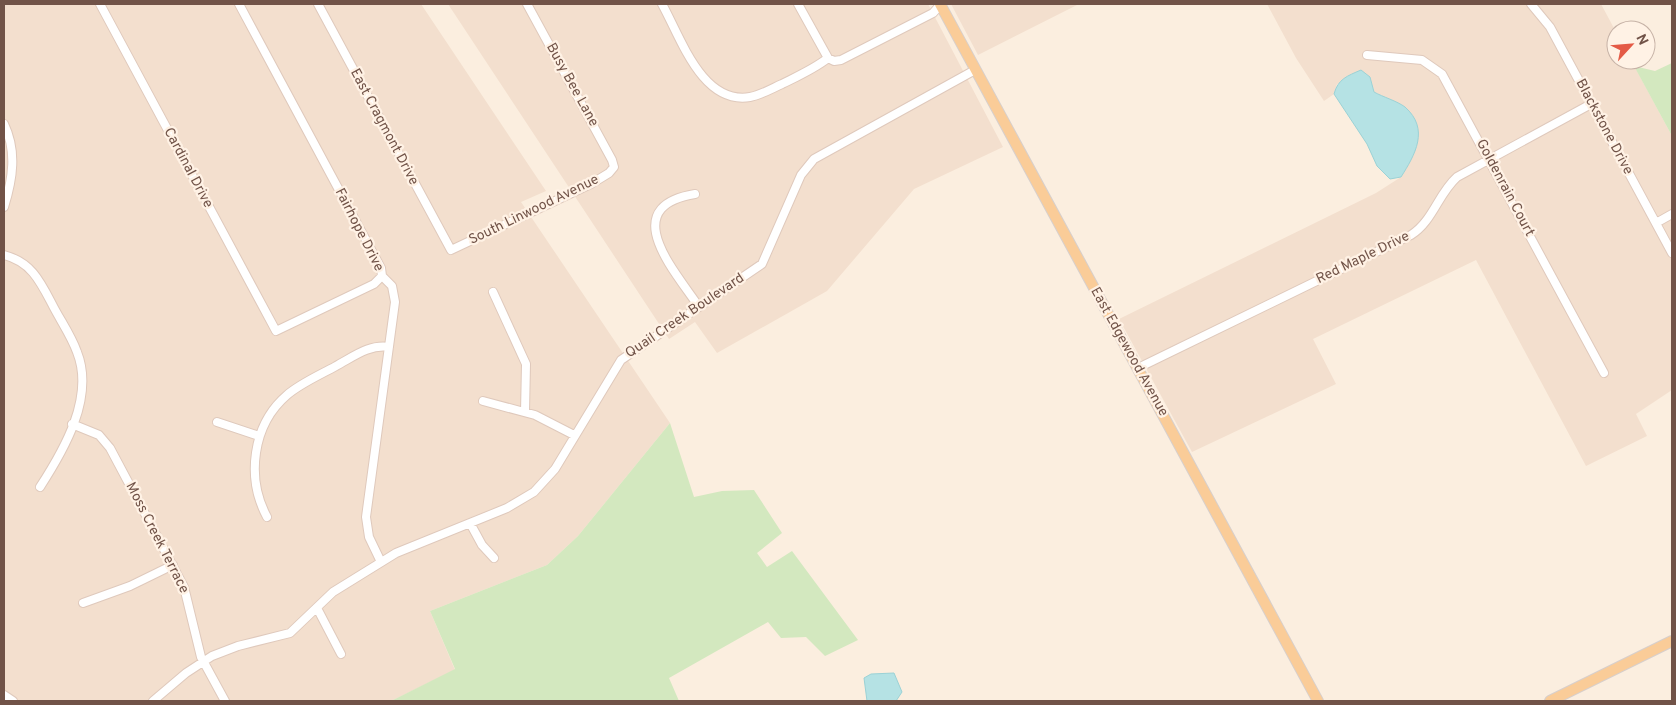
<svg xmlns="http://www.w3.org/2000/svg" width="1676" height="705" viewBox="0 0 1676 705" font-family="Overpass,sans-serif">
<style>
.residential{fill:#f3dfce}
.green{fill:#d3e8bf}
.water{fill:#b5e2e4;stroke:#9bd2d6}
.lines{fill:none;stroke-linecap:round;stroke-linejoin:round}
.minor-casing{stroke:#dfc9bc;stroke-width:10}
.major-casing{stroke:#d7cfcc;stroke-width:12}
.minor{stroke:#fff;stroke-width:8}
.major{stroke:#facc98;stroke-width:10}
.labels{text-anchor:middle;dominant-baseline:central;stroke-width:4.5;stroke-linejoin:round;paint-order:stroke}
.street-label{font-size:14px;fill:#715348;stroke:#fff2e5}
</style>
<rect width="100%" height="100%" fill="#fbeedf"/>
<path class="residential" d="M4,4h417l125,187 -25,11 149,221 -92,113 -31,29 -117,46 25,59 -64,31h-387z
M448,4h480l75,143 -89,42 -87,102 -110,62 -22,-31 -26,17z
M951,4h128l-101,51z
M1267,4h334l15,28v28h15l41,76v254l-36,24 11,22 -61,30 -110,-206 -163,79 23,45 -144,68 -73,-133 257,-126 25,-16 4,-70 -32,-15 -3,-15 -33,7 -3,10 -10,7 -28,-43z"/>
<path class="green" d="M1672,63v73l-38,-70 21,5z
M670,423l24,74 28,-6 32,-1 28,43 -25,20 10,14 25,-16 66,89 -33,16 -19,-19 -25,1 -13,-16 -99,56 10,23h-288l64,-32 -25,-58 117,-46 31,-29z"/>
<path class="water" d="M1361,70l9,7 4,15c9,5 23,9 31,15 25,22 10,48 -4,70l-11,2 -13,-13 -10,-22 -33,-50c4,-15 13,-18 27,-24z
M894,673l8,19 -6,9h-29l-3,-23 7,-4z"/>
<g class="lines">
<g class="minor-casing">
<path id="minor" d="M100,4l176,327 98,-47 8,-8
M239,4l142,264 1,8 10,10 3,16 -29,215 3,20 12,25
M318,4l133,246 140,-66 18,-11 5,-6 -2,-7 -85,-156
M662,4c19,34 40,101 88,93 11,-2 21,-8 32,-13 16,-8 32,-15 46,-26l6,3 7,-1 92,-47 8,-9
M798,4l30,54
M1531,4l19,23 122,226
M1367,55l55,5 20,14 162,299
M4,124c13,27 9,54 0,83
M695,194c-79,13 -20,77 4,113
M1656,223l16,-9
M4,255c27,7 36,26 48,49 8,16 19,31 25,48 18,45 -13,98 -37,135
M493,292l33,72 -1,48
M1138,368l273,-133c22,-14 27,-41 46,-58l134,-73
M483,401l52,14 39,20
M217,422l42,14
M72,424l27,11 11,13 74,139 17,70 24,44
M267,517c-21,-39 -15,-92 20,-122 14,-12 33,-20 49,-29 17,-9 33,-22 53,-19
M470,523l12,22 12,13
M83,603l47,-17 43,-21
M317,608l24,46
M4,695l9,6
M153,701l33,-28 26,-17 26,-10 52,-13 43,-41 63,-39 111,-45 27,-16 21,-23 66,-109 141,-96 39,-89 13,-16 161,-89"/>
</g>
<g class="major-casing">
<path id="major" d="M940,4l378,697
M1550,701l122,-60"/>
</g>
<use href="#minor" class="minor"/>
<use href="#major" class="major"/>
</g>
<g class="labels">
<g class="street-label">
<text transform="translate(572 85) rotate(61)">Busy Bee Lane</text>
<text transform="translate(384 127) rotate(62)">East Cragmont Drive</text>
<text transform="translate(1604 127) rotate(62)">Blackstone Drive</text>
<text transform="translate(188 168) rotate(62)">Cardinal Drive</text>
<text transform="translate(1505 188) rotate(62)">Goldenrain Court</text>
<text transform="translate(534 210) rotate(-26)">South Linwood Avenue</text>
<text transform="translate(359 230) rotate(63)">Fairhope Drive</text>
<text transform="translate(1363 258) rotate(-26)">Red Maple Drive</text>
<text transform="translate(685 316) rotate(-34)">Quail Creek Boulevard</text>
<text transform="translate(1129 352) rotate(61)">East Edgewood Avenue</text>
<text transform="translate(157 538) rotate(63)">Moss Creek Terrace</text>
</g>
</g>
<rect width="1676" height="705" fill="none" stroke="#715348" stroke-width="10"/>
<g transform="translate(1631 45) rotate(64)"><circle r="24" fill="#fff2e5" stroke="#c6b2a6"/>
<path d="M0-4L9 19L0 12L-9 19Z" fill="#e45a45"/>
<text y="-8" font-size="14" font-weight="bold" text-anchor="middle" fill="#715348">N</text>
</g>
</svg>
